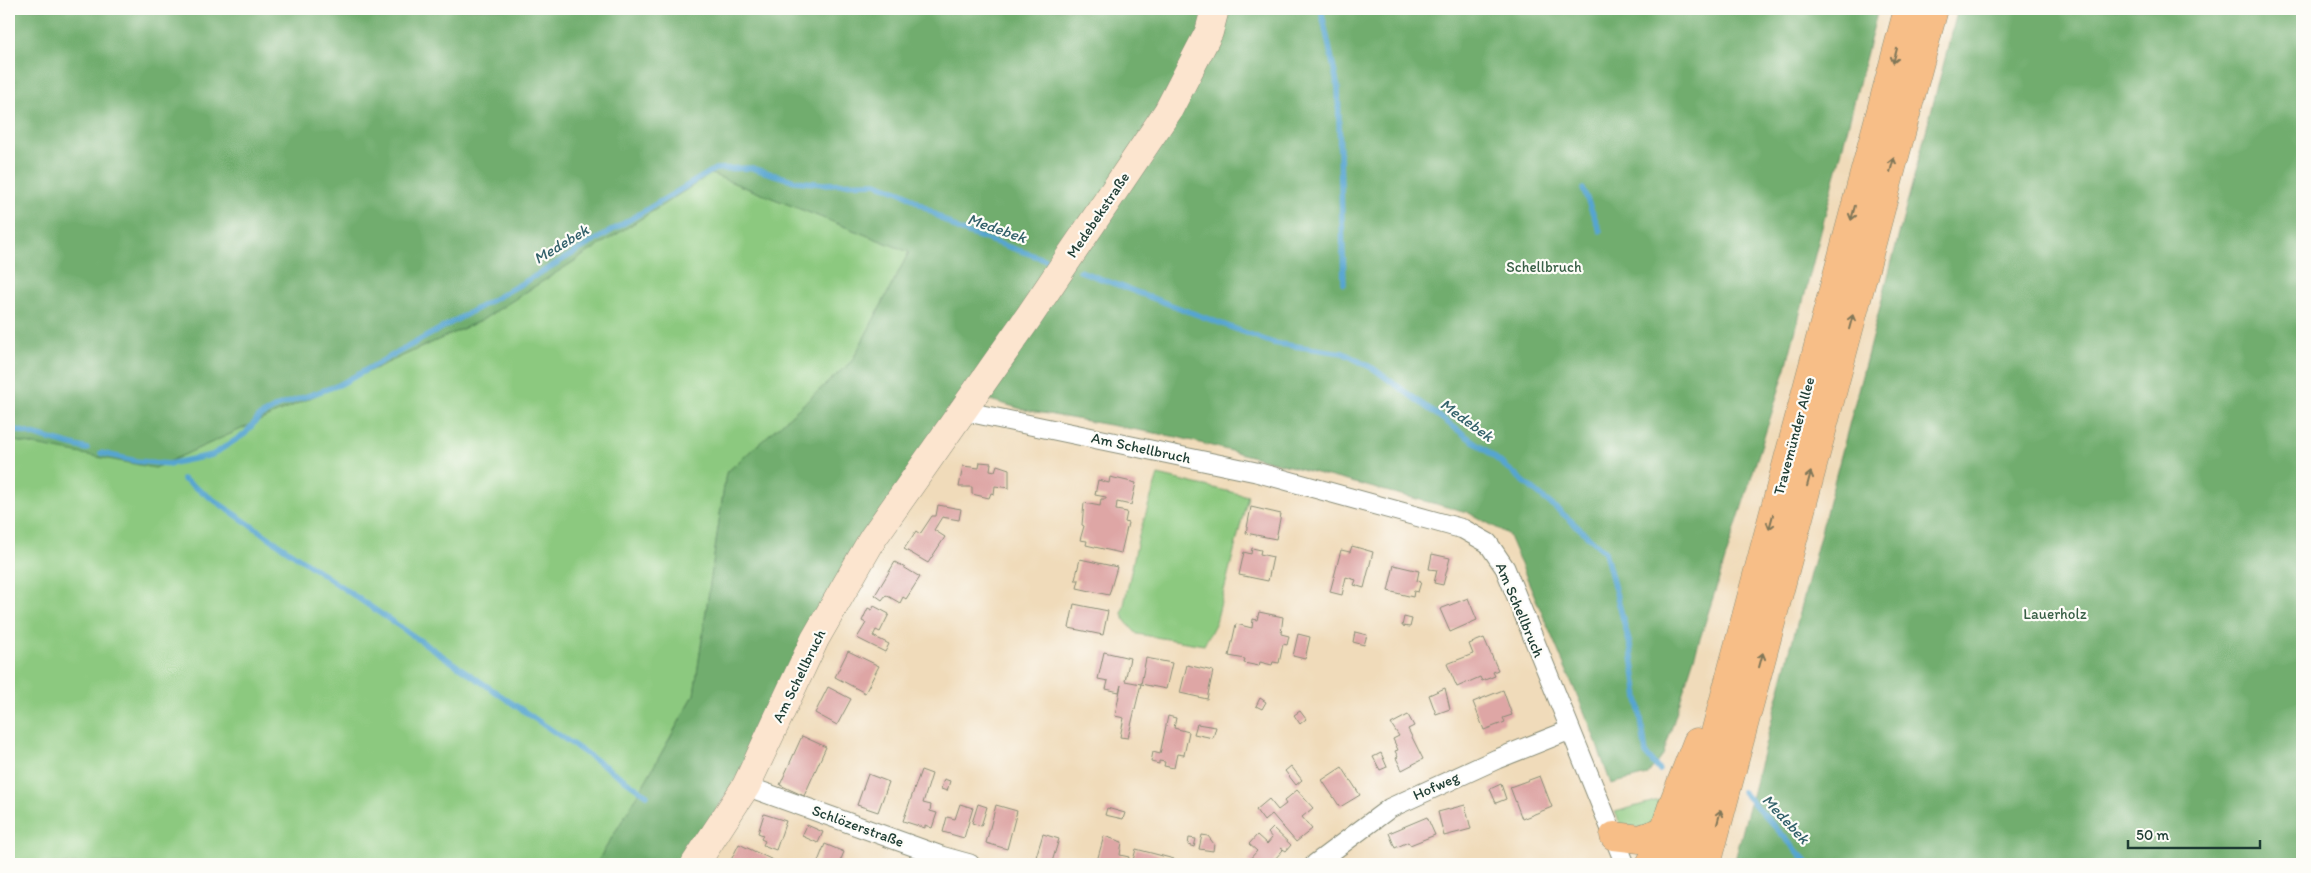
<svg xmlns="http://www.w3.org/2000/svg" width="2311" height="873" viewBox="0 0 2311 873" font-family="Itim,sans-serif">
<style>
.green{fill:#8cc97f;stroke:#56835a}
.forest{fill:#71ad6e;stroke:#487551}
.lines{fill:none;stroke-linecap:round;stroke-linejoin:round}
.stream{stroke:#57a5d0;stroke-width:5.5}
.building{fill:#dea6a5}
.street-casing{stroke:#888c77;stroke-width:21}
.secondary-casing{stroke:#888c77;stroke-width:29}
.highway-casing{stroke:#888c77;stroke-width:29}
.street{stroke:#fff;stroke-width:19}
.secondary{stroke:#fce5cf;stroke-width:28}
.highway{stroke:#f7be87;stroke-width:28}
.oneway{stroke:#807759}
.labels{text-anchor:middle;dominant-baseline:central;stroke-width:4.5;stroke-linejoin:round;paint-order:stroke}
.street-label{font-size:15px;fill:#1f3d34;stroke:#fdfcf7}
.park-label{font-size:15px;fill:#3a6047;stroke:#fdfcf7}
.water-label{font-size:16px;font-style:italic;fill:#33616b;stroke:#fdfcf7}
</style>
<rect width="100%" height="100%" fill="#fdfcf7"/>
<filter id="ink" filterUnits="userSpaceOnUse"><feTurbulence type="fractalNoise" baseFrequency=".02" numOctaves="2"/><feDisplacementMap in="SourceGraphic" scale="10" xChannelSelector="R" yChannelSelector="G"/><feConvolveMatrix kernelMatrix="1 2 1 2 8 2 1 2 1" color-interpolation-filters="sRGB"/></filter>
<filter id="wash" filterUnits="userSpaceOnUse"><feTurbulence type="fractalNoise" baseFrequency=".0096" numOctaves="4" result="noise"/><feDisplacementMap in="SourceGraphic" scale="20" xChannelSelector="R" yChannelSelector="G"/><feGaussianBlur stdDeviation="1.12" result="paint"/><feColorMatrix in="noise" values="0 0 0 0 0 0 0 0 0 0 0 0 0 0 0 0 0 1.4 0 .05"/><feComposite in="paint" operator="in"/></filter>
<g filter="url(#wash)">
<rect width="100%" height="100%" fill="#f0dbba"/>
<path class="green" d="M9,155l146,313 327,-148 229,-146 198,78 -57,109 -126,112 -32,222 -54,96 -44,73h-587z
M1158,475l90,21 -32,126 -12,23 -67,-11 -11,-12 -4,-8 17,-79z
M1666,798l-8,26 -11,5 -26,-4 -6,-13z"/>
<path class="forest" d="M9,9h1869l-92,359 -123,387 -16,20 -36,9 -22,-61 -81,-189 -41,-22 -290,-75 -152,-27 -63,-18 -226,387 -54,85h-86l44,-73 54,-96 32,-222 126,-112 57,-109 -198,-78 -229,146 -327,148 -146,-28z
M1958,9h344v855h-568z"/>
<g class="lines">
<path class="stream" d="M1321,9l17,79 6,196
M1583,189l17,42
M1080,271l193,72 70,10 31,16 114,83 81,67 36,33 26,97 15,105 13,16
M9,428l78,21
M101,453l35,8 33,3 43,-9 33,-21 14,-17 19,-11 61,-21 191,-106 185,-110 37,-1 43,13 28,3 53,-1 29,11 54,36 88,30
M183,479l464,316
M1743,792l66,72"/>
</g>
<g id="blocks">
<path class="building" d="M980,462l11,1 -1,7 5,1 2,-6 12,4v19l-14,-2 -1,8 -3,-1 -2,5 -17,-4v-7h-13l4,-21 16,2z
M1110,477l26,6 -5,22 -14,-3 -1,8 11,2 -2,10 3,1 -7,30 -35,-8 1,-4 -7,-1 4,-14 -2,-1 2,-22 16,3 1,-7h5v-2l-11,-2 3,-15 11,3z
M938,505l23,4 -2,11 -17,-3 -8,13 11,7 -17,26 -24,-14 12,-18 4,3 12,-18h4z
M1251,507l30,7 -5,25 -30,-6z
M1352,546l21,6 -9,36 -10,-3 2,-5 -10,-3 -4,18 -12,-3 11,-42 9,2z
M1252,548l9,2 -1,4 13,3 -5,24 -29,-6 5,-23 7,2z
M1432,554l18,4 -7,27 -9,-2 3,-13 -8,-1z
M1080,559l37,8 -8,28 -32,-7 2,-8h-4z
M895,562l25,15 -14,22 -3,-2 -3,6 -14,-8 -4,5 -7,-5z
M1394,565l25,6 -2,10 4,1 -3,10 -4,-1 -1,6 -25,-6z
M1468,598l9,22 -27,12 -10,-23z
M1074,604l34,7 -5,24 -34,-7z
M874,606l15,8 -9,18 -4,-2 -3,6 16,8 -4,8 -28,-14 9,-15 -4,-2 6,-13 4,2z
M1259,612l24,5 -2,17 8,2 -2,9 -4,-1 -4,19 -6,-1 -1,3 -12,-3 -1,4 -15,-3 1,-4 -16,-3 7,-32 16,4 1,-9 4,1z
M1404,617l8,2 -2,8 -8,-1z
M1355,632l12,3 -3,10 -11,-3z
M1298,634l12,3 -5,22 -12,-3z
M1484,638l14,32 -5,2 2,4 -13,5 -2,-4 -23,10 -10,-23 26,-10 -4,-10z
M848,651l31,15 -14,27 -30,-16z
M1104,652l26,6 -5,23 16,3 -13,54 -8,-1 4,-19 -9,-2 6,-31 -2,7 -13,-3 2,-8 -10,-2z
M1146,658l26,5 -6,26 -25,-5z
M1187,665l26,6 -6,28 -27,-6z
M828,687l23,12 -14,26 -22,-12z
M1445,688l5,21 -14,5 -7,-19z
M1503,690l9,25 -9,3 2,4 -21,8 -11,-28z
M1260,698l6,4 -4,7 -6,-3z
M1300,711l6,8 -6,5 -6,-9z
M1408,715l6,11 -6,3 15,30 -21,11 -6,-12 2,-1 -3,-6 3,-1 -5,-11 6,-3 -8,-12z
M1168,716l8,2 -2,10 15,4 -5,23 -7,-1 -3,14 -10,-2 1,-4 -6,-1v3l-8,-2 2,-10 7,2z
M1197,724l19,3 -3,11 -19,-4z
M802,736l24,11 -22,49 -24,-11z
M1381,753l6,14 -7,3 -7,-13z
M1291,766l11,14 -6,5 -11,-14z
M1342,767l18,28 -20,12 -18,-27z
M921,770l11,4 -9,29 8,2 -1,6 7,2 -5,15 -7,-3v3l-22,-7z
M868,774l21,8 -11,30 -21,-7z
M1540,776l12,31 -30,12 -12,-32z
M944,779l6,2 -3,10 -6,-2z
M1501,784l5,15 -10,4 -6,-14z
M1297,790l16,18 -11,9 10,12 -16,13 -24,-28 -8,7 -8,-11 13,-11 9,11 8,-6 -2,-3z
M960,804l13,4 -9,30 -21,-6 4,-15 8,2z
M978,804l9,3 -6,19 -9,-3z
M996,805l21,6 -10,38 -21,-6z
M1465,805l6,24 -27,7 -6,-24z
M1107,808l18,5 -2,6 -18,-4z
M764,814l22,7 -10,29 -13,-5 2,-4 -4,-2 2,-4 -5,-2z
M1427,817l8,18 -25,10 -2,-3 -13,6 -6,-15z
M807,825l16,7 -5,11 -16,-7z
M1273,828l18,17 -5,6 -5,-3 2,2 -10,11 3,3h-24l-4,-3 9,-10 -8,-7 8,-9 10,9 5,-6 -4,-5z
M1043,834l16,5 -7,23 -16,-5z
M1202,835l6,1 6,8 -1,7 -14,-2z
M1104,836l18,6 -2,13 9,2 -2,7h-39l1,-6 8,3z
M1189,838l7,1 -2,8 -6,-2z
M739,844l38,18 -1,2h-47z
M825,844l19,8 -5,12h-22z
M1136,849l38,10 -2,5h-40z"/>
</g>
</g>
<g filter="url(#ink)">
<use href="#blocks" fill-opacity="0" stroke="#888c77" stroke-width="1"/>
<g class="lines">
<g class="street-casing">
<path id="street" d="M963,411l293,61 207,57 25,14 17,25 120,296
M746,786l195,70 29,8
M1315,864l75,-56 107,-49 73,-29"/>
</g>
<g class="secondary-casing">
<path id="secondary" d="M695,864l51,-78 69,-147 58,-101 157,-223 138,-204 41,-79 6,-23"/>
</g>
<g class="highway-casing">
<path id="highway" d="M1614,836l26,3 23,-8
M1650,864l9,-17 13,-41 25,-64
M1680,864l228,-855
M1707,864l227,-855"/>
</g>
<use href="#street" class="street"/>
<use href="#secondary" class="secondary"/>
<use href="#highway" class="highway"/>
</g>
<defs><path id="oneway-shaft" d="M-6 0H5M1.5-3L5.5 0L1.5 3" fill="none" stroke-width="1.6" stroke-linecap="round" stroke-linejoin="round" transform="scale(1.25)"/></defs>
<g class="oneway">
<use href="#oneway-shaft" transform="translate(1895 56) rotate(105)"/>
<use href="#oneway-shaft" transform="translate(1892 165) rotate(-75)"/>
<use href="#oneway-shaft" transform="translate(1853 213) rotate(105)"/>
<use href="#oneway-shaft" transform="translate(1851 322) rotate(-75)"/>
<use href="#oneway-shaft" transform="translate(1809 479) rotate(-75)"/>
<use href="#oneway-shaft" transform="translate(1771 522) rotate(105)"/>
<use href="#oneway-shaft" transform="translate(1761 660) rotate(-75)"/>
<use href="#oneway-shaft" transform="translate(1719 817) rotate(-75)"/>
</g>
</g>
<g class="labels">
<g class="street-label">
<text transform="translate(1098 215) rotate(-56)">Medebekstraße</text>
<text transform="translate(1794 436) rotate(-75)">Travemünder Allee</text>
<text transform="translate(1141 448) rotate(12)">Am Schellbruch</text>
<text transform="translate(1520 610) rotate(67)">Am Schellbruch</text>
<text transform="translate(799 676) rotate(-64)">Am Schellbruch</text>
<text transform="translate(1436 786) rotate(-24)">Hofweg</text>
<text transform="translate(858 826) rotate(20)">Schlözerstraße</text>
</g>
<g class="park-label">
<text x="1544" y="267">Schellbruch</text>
<text x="2055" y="614">Lauerholz</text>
</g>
<g class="water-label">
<text transform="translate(997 228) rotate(19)">Medebek</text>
<text transform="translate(561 244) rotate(-31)">Medebek</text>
<text transform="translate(1467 420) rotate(36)">Medebek</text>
<text transform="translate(1786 819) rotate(47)">Medebek</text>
</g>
</g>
<rect width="2311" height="873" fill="none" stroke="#fdfcf7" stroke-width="30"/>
<path d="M2128 840v8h132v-8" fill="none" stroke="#1f3d34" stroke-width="2.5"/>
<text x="2136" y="840" font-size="15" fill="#1f3d34" stroke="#fdfcf7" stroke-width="4" paint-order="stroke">50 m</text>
</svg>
